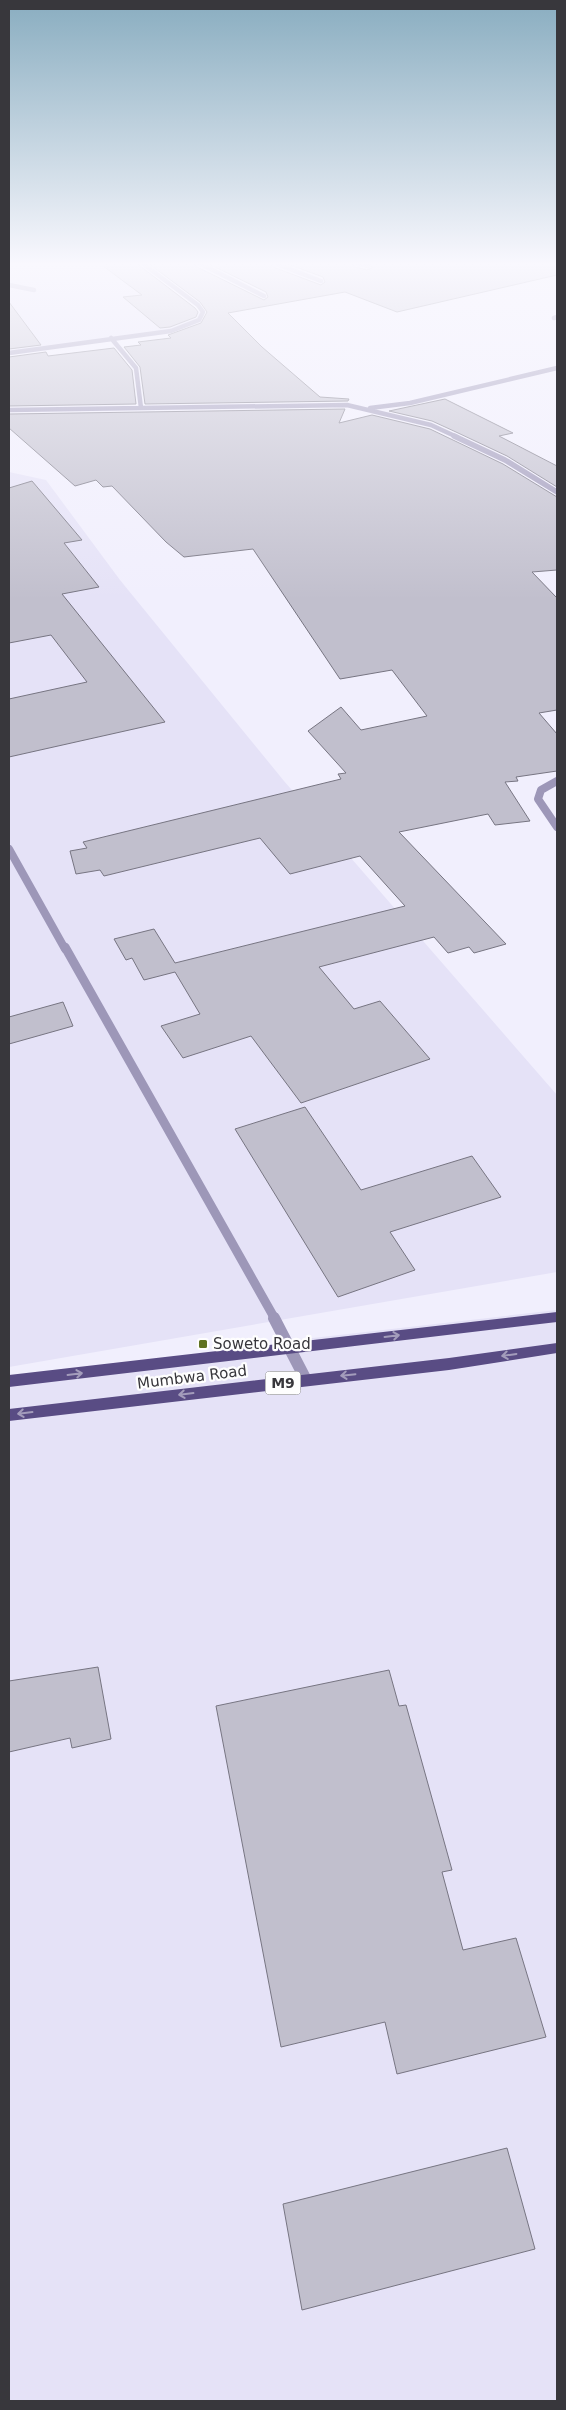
<svg xmlns="http://www.w3.org/2000/svg" width="566" height="2410" viewBox="0 0 566 2410" font-family="'DejaVu Sans',sans-serif">
<style>
.built{fill:#e5e2f7}
.building{fill:#c1bfcd;stroke:#777582}
.lines{fill:none;stroke-linecap:round;stroke-linejoin:round}
.service{stroke:#9d97b8;stroke-width:4.5}
.minor-far4{stroke:#9d97b8;stroke-width:4.5}
.minor-far3{stroke:#9d97b8;stroke-width:5.5}
.minor-far2{stroke:#9d97b8;stroke-width:8}
.minor-far1{stroke:#9d97b8;stroke-width:9}
.minor{stroke:#9d97b8;stroke-width:12}
.primary{fill:#594c84;fill-rule:evenodd}
.oneway{stroke:#a39cbb}
.poi-dot{fill:#607221;stroke:#fefefe;stroke-width:2}
.labels{text-anchor:middle;dominant-baseline:central;stroke-width:4.5;stroke-linejoin:round;paint-order:stroke}
.shield{fill:#fefefe;stroke:#737376;stroke-width:1}
.shield-label{font-size:14px;font-weight:bold;fill:#38373c}
.poi-label{font-size:15px;fill:#38373c;stroke:#fefefe;text-anchor:start}
.street-label{font-size:15px;fill:#38373c;stroke:#fefefe}
</style>
<rect width="100%" height="100%" fill="#f1effd"/>
<path class="built" d="M9,263h128l80,63 -208,29z
M9,472l37,8 74,100 164,201 273,314v177l-548,95z
M557,1310v1091h-548v-1015l295,-47z"/>
<path class="building" d="M99,263h39l2,3 55,42 3,4 -2,5 -26,10 -10,1 -37,-31 19,-2z
M148,263h47l2,4 67,33 4,-3 -2,-5 -59,-29h63l3,4 48,18 4,-3 -2,-5 -38,-14h68l2,4 12,3 5,-2 -2,-5h187v12l-160,37 -52,-20 -117,21 34,34 58,50 29,2 -1,2 -203,3 -5,-37 -16,-20 17,-2 -3,-3 33,-4 -3,-3 33,-12 6,-11 -7,-10z
M9,302l32,43 -32,4z
M114,348l18,22 4,34 -127,2v-49l37,-5 2,4z
M445,399l68,34 -14,3 58,30v21l-50,-31 -51,-24 -24,-11 -43,-10z
M345,409l-6,14 33,-8 58,14 73,35 54,33v73l-25,2 25,26v112l-18,3 18,21v37l-41,6 2,4 -13,1 25,39 -35,4 -7,-11 -89,18 107,112 -32,9 -5,-6 -21,6 -14,-16 -115,30 35,42 26,-8 50,58 -129,44 -50,-67 -68,22 -22,-32 39,-12 -25,-42 -31,8 -12,-22 -6,2 -12,-21 40,-10 21,34 230,-57 -45,-50 -70,18 -30,-36 -156,38 -4,-6 -24,4 -6,-23 17,-3 -4,-6 258,-63 -3,-5 8,-1 -38,-42 33,-24 20,23 66,-14 -35,-46 -52,9 -87,-130 -69,8 -18,-15 -54,-56 -9,1 -7,-7 -21,6 -66,-58v-14z
M32,481l50,59 -18,3 35,44 -37,7 103,128 -156,35v-58l78,-17 -36,-47 -42,8v-155z
M63,1002l10,24 -64,18v-27z
M305,1107l56,83 111,-34 29,41 -111,35 25,38 -77,27 -103,-168z
M98,1667l13,72 -39,9 -2,-10 -61,14v-71z
M389,1670l10,36 7,-1 46,165 -10,2 21,78 53,-12 30,99 -149,37 -12,-52 -104,25 -65,-341z
M507,2148l28,101 -233,61 -19,-106z"/>
<g class="lines">
<path class="service" d="M9,285l25,5
M554,318l3,-1"/>
<path class="minor-far4" d="M199,263l65,33
M274,263l47,18
M357,263l11,3
M111,338l25,30 5,40
M9,353l162,-22 28,-11 4,-8 -5,-7 -56,-42
M370,408l40,-5 147,-35
M9,410l338,-5 84,20 26,12"/>
<path class="minor-far3" d="M454,436l51,24 52,32"/>
<path class="minor-far2" d="M557,781l-16,9 -3,9 19,28
M9,849l56,100"/>
<path class="minor-far1" d="M65,947l210,372"/>
<path class="minor" d="M274,1318l32,62"/>
<path class="primary" d="M557,1312v10l-548,65v-12z
M557,1343v10l-108,17 -440,51v-12l440,-51z"/>
</g>
<defs><path id="oneway-shaft" d="M-6 0H5M1.5-3L5.5 0L1.5 3" fill="none" stroke-width="1.6" stroke-linecap="round" stroke-linejoin="round" transform="scale(1.25)"/></defs>
<g class="oneway">
<use href="#oneway-shaft" transform="translate(392 1336) rotate(-7)"/>
<use href="#oneway-shaft" transform="translate(509 1355) rotate(172)"/>
<use href="#oneway-shaft" transform="translate(75 1374) rotate(-7)"/>
<use href="#oneway-shaft" transform="translate(348 1375) rotate(174)"/>
<use href="#oneway-shaft" transform="translate(186 1394) rotate(173)"/>
<use href="#oneway-shaft" transform="translate(25 1413) rotate(173)"/>
</g>
<linearGradient id="sky" x2="0" y2="1"><stop stop-color="#89adc0"/><stop offset="0.44" stop-color="#f9f8fe"/><stop offset="1" stop-color="#f9f8fe" stop-opacity="0"/></linearGradient>
<rect width="566" height="600" fill="url(#sky)"/>
<rect class="poi-dot" x="198" y="1339" width="10" height="10" rx="2.5"/>
<g class="labels">
<rect class="shield" x="265.5" y="1371.5" width="35" height="23" rx="4"/>
<g class="shield-label">
<text x="283" y="1383">M9</text>
</g>
<g class="poi-label">
<text x="213" y="1344">Soweto Road</text>
</g>
<g class="street-label">
<text transform="translate(192 1377) rotate(-7)">Mumbwa Road</text>
</g>
</g>
<rect width="566" height="2410" fill="none" stroke="#38373c" stroke-width="20"/>
</svg>
